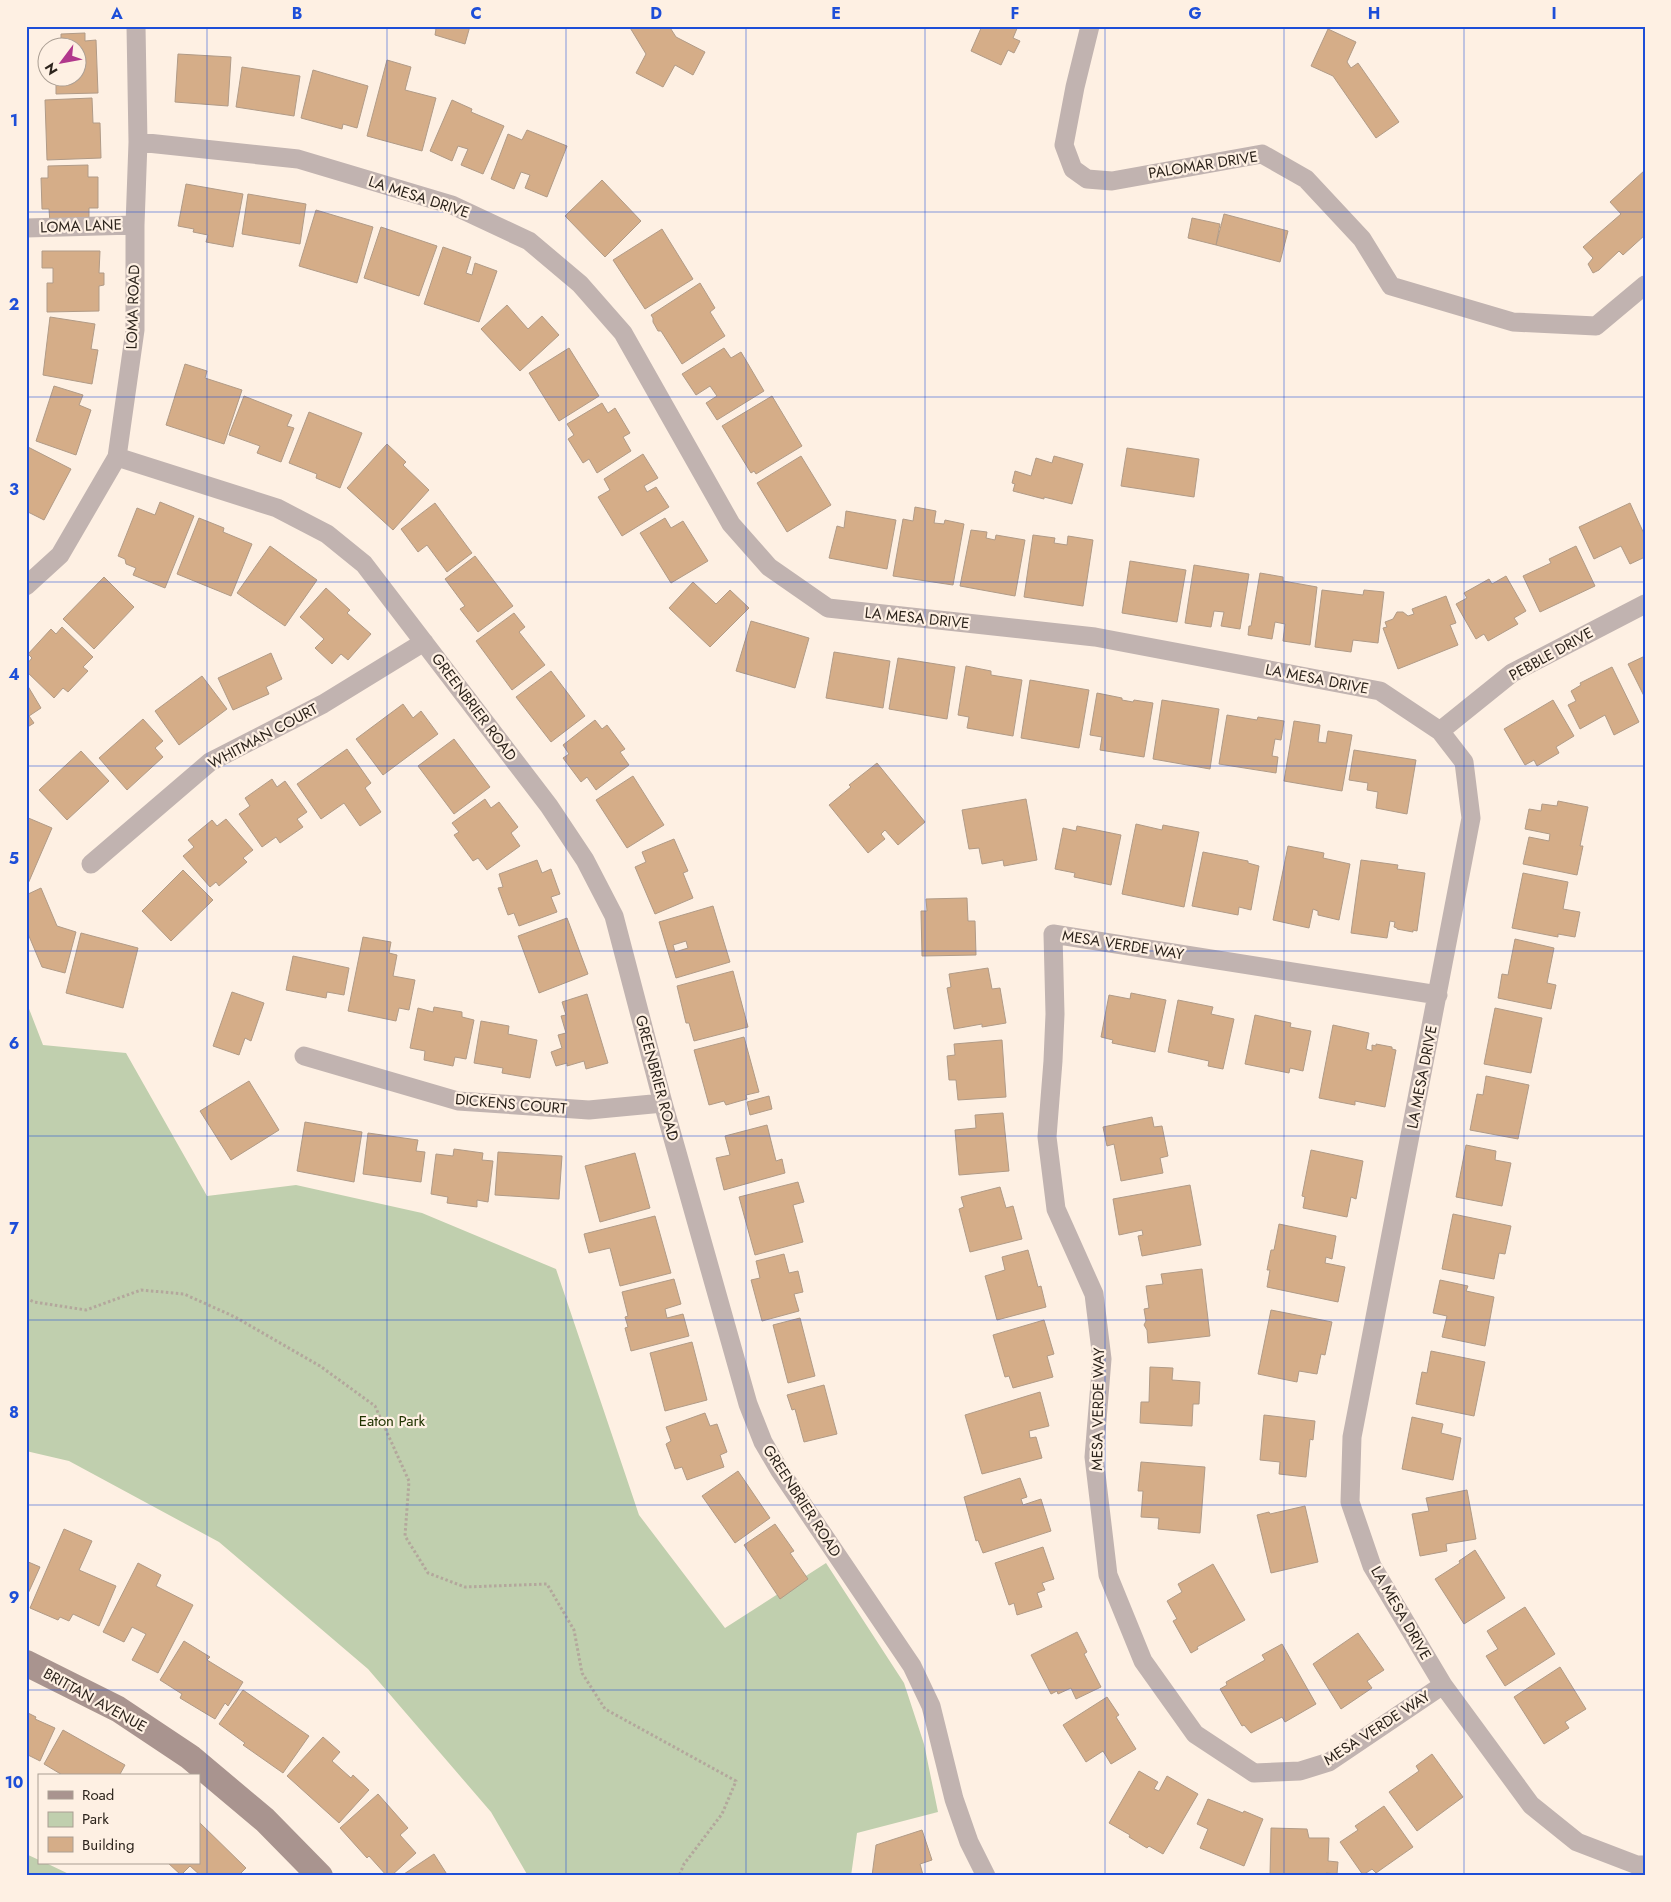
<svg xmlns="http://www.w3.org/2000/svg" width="1671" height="1902" viewBox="0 0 1671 1902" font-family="Jost,sans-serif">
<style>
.green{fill:#c0cfae}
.building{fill:#d5ad88;stroke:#b19b87;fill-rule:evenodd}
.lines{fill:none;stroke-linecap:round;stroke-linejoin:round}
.path{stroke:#b3a79c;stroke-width:3;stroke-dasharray:2.5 2.5;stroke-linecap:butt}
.street{stroke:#c1b3b0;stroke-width:19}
.secondary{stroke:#a9948f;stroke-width:26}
.grid{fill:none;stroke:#1d4ed8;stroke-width:1;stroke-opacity:0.55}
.labels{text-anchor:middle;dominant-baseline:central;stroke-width:4.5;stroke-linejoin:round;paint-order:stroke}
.street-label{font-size:15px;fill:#2d241c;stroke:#fef0e3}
.park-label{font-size:15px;fill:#203300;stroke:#fef0e3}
.neatline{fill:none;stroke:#1d4ed8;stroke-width:2}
.grid-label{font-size:16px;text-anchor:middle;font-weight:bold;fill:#1d4ed8}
</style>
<rect width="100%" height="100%" fill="#fef0e3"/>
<path class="green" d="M26,1001l17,44 83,8 81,143 89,-11 126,28 134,56 83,246 86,113 101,-65 78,120 20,61 14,68 -81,21 -6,43h-323l-37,-64 -123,-143 -149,-127 -150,-81 -43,-10z
M26,1854l13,6v3h7l27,13h-47z"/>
<path class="building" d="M425,26h45l-5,18 -30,-9 1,-6z
M629,26h40l7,11 29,15 -12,23 -18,-10 -12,22 -27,-14 10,-19z
M982,26h36l-5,12 7,3 -6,12 -6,-3 -7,15 -30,-14z
M1328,29l28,13 -9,20 4,6 7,-5 41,59 -23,16 -43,-62 -22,-10z
M85,33v8l11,-1 2,53 -42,1v-16h22v-30h-20l3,-2v-12z
M178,54l53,3 -3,49 -53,-4z
M387,60l24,7 -6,23 31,8 -14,53 -55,-15z
M242,67l58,9 -6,40 -58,-9z
M313,70l55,16 -11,42 -14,-4 -1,5 -41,-11z
M92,98l1,25h7l1,35 -54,2 -2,-60z
M452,100l20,9 -1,3 33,14 -21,48 -22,-9 7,-16 -10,-3 -6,15 -22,-10z
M527,130l40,16 -20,51 -22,-9 5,-13 -9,-3 -7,17 -23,-10 17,-45 14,6z
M88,165v12h10v31h-9v14l-39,1 -1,-14h-7l-1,-31h7v-12z
M1645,170v65l-22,20 -4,-4 -20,19 -6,3 -5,-9 5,-6 -10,-11 38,-33 -11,-12z
M602,180l39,41 -36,36 -40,-41z
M186,184l57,10 -10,53 -27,-5 2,-7 -15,-3 1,-3 -16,-3z
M248,194l58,10 -6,40 -58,-10z
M316,210l57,17 -16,56 -58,-17z
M1224,214l64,17 -8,31 -64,-17z
M1192,218l28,6 -4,21 -28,-7z
M381,227l56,19 -18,50 -55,-18z
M662,229l31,50 -48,30 -32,-49z
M443,247l28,10 -5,16 6,2 3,-12 22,8 -18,51 -55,-18z
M42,251h58l-1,22h5v12l-5,1v25l-52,1v-29h6v-15h-11z
M700,283l15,25 -5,4 15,24 -43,28 -21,-33h-3l-5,-9v-4l-2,-3z
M507,305l21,24 14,-13 17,19 -39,36 -39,-42z
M50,317l45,7 -4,25 7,1 -6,34 -49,-9z
M569,348l30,48 -40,25 -30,-48z
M724,348l7,10 10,-6 23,39 -47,29 -11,-17 11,-7 -7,-10 -14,9 -14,-21z
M185,364l22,7 -2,7 37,12 -18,54 -58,-19z
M54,386l29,9 -4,10 12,5 -15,45 -40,-14z
M244,396l48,19 -5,11 7,2 -13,34 -24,-9 3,-7 -31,-11z
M772,396l30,50 -46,28 -2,-3 -3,2 -29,-47z
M602,403l6,10 7,-5 15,25 -7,4 8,14 -34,22 -8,-14 -6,4 -15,-24 6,-4 -7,-11z
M309,412l53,21 -22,55 -24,-10 1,-4 -28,-11z
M387,444l19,18 -3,3 26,25 -36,40 -46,-42z
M26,446l45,23 -27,51 -18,-9z
M1127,448l72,11 -5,38 -73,-11z
M643,454l15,24 -14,8 3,6 9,-5 13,20 -47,29 -24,-39 12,-7 -6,-11z
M801,456l30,49 -44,27 -30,-49z
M1054,456l29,8 -11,40 -28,-7v2l-31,-8 2,-7 -3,-1 3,-12 16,5 5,-18 16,5z
M160,502l34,14 -29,72 -32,-13 3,-7 -10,-4 -1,-5 -7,-3 19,-48 18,7z
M435,503l37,50 -25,19 -20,-27 -9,7 -17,-23z
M1630,503l15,33v21l-15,7 -9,-18 -27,13 -15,-32z
M915,507l21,4 -2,12 10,1 1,-4 19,4 -11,61 -60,-9 10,-57 10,2z
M846,511l50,9 -9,49 -58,-11 8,-32 7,2z
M199,518l25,10 -1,4 29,12 -21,52 -54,-22z
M665,518l6,10 12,-7 25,40 -37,22 -31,-50z
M971,530l16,2 -1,6 9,2 1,-5 29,5 -10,56 -55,-10z
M1033,535l22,3 -1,5 13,2 1,-9 25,4 -10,66 -59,-9z
M270,546l47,34 -32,46 -48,-33z
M1576,546l19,40 -55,26 -17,-36 28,-13 -2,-4z
M475,556l38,50 -35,26 -18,-23 5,-3 -20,-27z
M1130,561l56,9 -9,52 -55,-9z
M1194,565l55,9 -9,55 -19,-3 3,-14 -10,-1 -3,16 -26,-4z
M1260,573l23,4v4l34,6 -7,58 -27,-4 2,-17 -10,-2 -3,17 -24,-4 1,-9h2z
M1506,576l20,35 -12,7 4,6 -30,17 -4,-7 -8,5 -20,-35 11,-6 -3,-5 25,-14 3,5z
M104,577l30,30 -40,42 -31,-30z
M693,582l23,22 14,-14 19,18 -39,39 -41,-39z
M326,588l24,22 -3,3 24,21 -23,26 -7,-6 -9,10 -17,-16 9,-9 -24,-22z
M1322,590l41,5 1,-5 20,2 -6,51 -25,-3 -2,12 -36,-5z
M1446,596l10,27 -6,2 8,20 -60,24 -15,-41 4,-1 -2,-5 8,-3 4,-7h6l5,4 6,-2 -2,-5z
M514,613l11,14 -6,5 26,33 -33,25 -36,-49z
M751,621l58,17 -14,50 -59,-17z
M62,627l31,30 -10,10 5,4 -20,21 -5,-4 -9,10 -28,-27v-6l6,-7 -4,-4 23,-25 5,5z
M834,652l56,9 -7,47 -57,-10z
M271,653l11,26 -16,8 3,7 -36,16 -15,-32z
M1645,656v42l-17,-34z
M898,658l57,9 -8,52 -58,-10z
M966,666l25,5v4l31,5 -9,56 -46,-8 2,-11 -11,-2z
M1612,667l27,55 -25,13 -9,-20 -25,14 -12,-24 8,-4 -5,-10 10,-6 -1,-2z
M551,671l34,45 -34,26 -35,-45z
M202,676l25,33 -48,36 -24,-34z
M1030,680l59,10 -10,58 -58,-10z
M26,683l15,25 -12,8 5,7 -8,5z
M1097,693l25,5v2l11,2 1,-2 19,3 -9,54 -44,-7 2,-13 -12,-2z
M1162,700l57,9 -9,60 -57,-10z
M1553,700l21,36 -18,11 3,6 -22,13 -3,-6 -9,5 -21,-36z
M403,704l10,14 8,-7 17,23 -55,41 -27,-36z
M1227,715l30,5 1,-3 26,4 -3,19 -6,-1 -3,17 6,1 -2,16 -57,-9z
M143,719l20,22 -8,7 8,9 -36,33 -28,-32z
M595,720l7,9 5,-4 18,24 -5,3 9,13 -33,25 -9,-13 -6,5 -18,-24 6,-4 -6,-9z
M1294,721l26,4 -2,17 8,1 2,-12 24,4 -10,56 -58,-10z
M454,739l36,48 -36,27 -36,-48z
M347,749l24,34 -6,5 16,24 -21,14 -16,-23 -23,16 -24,-35z
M1354,750l62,10 -9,54 -31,-6 2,-16 -11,-2 1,-7 -19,-3z
M81,751l28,30 -42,39 -28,-30z
M877,763l48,59 -27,23 -13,-15 -4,4 4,5 -17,14 -39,-48 22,-18 -2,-2z
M633,776l31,49 -37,23 -31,-48z
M272,779l5,8 8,-6 22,31 -10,7 6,8 -23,16 -4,-6 -14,10 -23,-33 11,-8 -5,-8z
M485,799l6,9 8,-6 19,25 -7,6 9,13 -33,24 -9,-12 -5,3 -19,-26 5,-3 -7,-9z
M1026,799l11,61 -33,6 -1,-6 -21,4 -3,-16 -10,1 -7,-39z
M1558,801l30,6 -8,39h3l-6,29 -54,-11 6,-27 20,4 1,-7 -25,-5 4,-20 12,2 1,-7 15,2z
M26,817l26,11 -25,58 -1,-1z
M226,819l27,31 -10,8 4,4 -28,24 -3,-4 -6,5 -27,-31 11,-9 -6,-7 24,-20 5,6z
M1136,824l26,6 1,-5 36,7 -15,75 -62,-13z
M1077,826l44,9 -10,50 -37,-8 1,-4 -20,-4 8,-41 13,3z
M674,839l14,32 -5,2 10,25 -38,16 -20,-47 11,-5 -4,-10z
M1288,846l36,7 -1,5 27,6 -11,56 -21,-5v-4l-5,-2 -4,19 -36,-8z
M1203,852l45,9v2l11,3 -8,44 -12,-3 -1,8 -46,-9z
M537,860l5,13 9,-4 9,25 -9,3 6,15 -38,14 -5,-13 -6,2 -10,-27 5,-1 -4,-13z
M1361,860l37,5 -1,4 28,4 -8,58 -4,-1v2l-16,-3v-1l-3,-1 1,-5 -5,-1 -3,17 -36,-5z
M183,870l30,30 -42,41 -29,-30z
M1523,873l45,9 -5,27 17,3 -5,25 -17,-3v3l-46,-9z
M41,888l16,38 19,6 -11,41 -23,-6 -16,-38v-34z
M967,898l1,23h7l1,34 -54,1 -1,-45h6l-1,-12z
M713,906l17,56 -54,16 -17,-56zM686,941l2,7 -13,4 -2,-7z
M567,918l21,56 -49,19 -21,-57z
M81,933l57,15 -15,60 -57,-15z
M363,937l28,5 -2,11 8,2 -4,21 22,4 -6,30 -10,-2 -3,13 -48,-10z
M1515,939l39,9 -7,35 9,2 -5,24 -53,-11 4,-24 6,1z
M293,956l56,12 -5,27 -17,-3 -1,6 -40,-8z
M988,968l4,21 8,-1 6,35 -24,4v-3l-28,5 -7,-41 4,-1 -2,-13z
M733,971l15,56 -54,14 -5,-18h-3l-9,-37z
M232,992l32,11 -13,38 -6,-3 -6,17 -26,-9z
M1131,993l35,7 -11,52 -43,-9 1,-3 -12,-3 8,-42 21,4z
M587,994l21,69 -22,6 -2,-8 -17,5v-3l-11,3 -5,-14 11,-4 -4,-13 8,-2 -5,-17 5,-1 -4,-13z
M1178,1000l35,7 -2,7 23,5 -11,50 -15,-3 1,-5 -41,-9z
M434,1007l28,5v5l12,3 -8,39 -11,-2 -2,9 -29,-6 1,-9 -15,-3 8,-40 15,4z
M1495,1008l47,10 -11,55 -47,-9z
M1255,1015l36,8 -1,4 21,4 -8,40 -13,-3 -1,5 -44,-9z
M481,1021l28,5 -1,8 29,6 -7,38 -28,-5 1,-5 -29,-5z
M1333,1025l36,8 -3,16 6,2v-6l4,1v-2l16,3v2l4,1 -11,57 -30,-6v4l-36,-7z
M744,1037l15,55 -13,3 1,4 -21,6 -2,-4 -15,4 -15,-55z
M1002,1040l4,57 -48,3 -2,-20h-7l-2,-24 8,-1 -1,-11z
M1486,1076l43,9 -11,54 -48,-9 7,-36 6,1z
M249,1081l30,49 -48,30 -31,-49z
M769,1096l3,13 -22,6 -3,-13z
M1003,1113l6,58 -50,4 -4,-45 21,-2 -1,-13z
M1152,1117l2,10 8,-1 6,30 -8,2 3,15 -42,8 -7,-37 -7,2 -4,-19z
M305,1122l57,10 -8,50 -57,-11z
M767,1125l9,36 6,-2 3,14 -61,17 -8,-32 14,-3 -5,-19z
M368,1133l50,7 -2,11 9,1 -4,30 -58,-8z
M1466,1145l30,6 -1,9 16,3 -9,43 -46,-9z
M454,1149l29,4 -1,7 11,1 -5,41 -11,-2v7l-30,-4 1,-6 -17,-3 5,-40 17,2z
M1311,1150l52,11 -7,38 -5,-2 -4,20 -44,-9 2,-11 -3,-1z
M498,1152l64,4 -3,43 -64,-4z
M635,1153l15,55 -50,14 -15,-56z
M798,1182l6,20 -11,3 10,37 -48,13 -16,-58z
M1190,1185l11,60 -59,11 -4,-20 5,-1 -1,-5 -23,5 -6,-36z
M1000,1187l6,21 7,-2 9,33 -52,13 -11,-43 5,-2 -3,-10z
M1453,1214l58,12 -6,28 -6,-1 -5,26 -52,-10z
M655,1216l16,57 -51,13 -10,-38 -21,5 -5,-19z
M1279,1224l57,12 -4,23 -6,-2 -1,6 20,4 -7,35 -71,-15 3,-17h-3l4,-20h3z
M1028,1250l10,37 3,-1 5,21 -49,13 -12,-44 20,-6 -3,-13z
M784,1254l5,19 9,-2 5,21 -9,2 5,17 -37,10 -11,-41 9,-2 -4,-17z
M1202,1269l8,67 -62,7 -1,-13 -3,-5 2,-4 -2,-12 5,-1 -3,-22 17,-2 -2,-10z
M674,1279l7,25 -16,5 2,9 16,-4 6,22 -58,15 -6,-23 3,-1 -3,-10 3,-1 -6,-24z
M1440,1280l28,6 -2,5 28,6 -9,49 -43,-9 5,-21 -14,-3z
M1271,1310l61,12 -7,33 -4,-1 -4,20 -18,-3 -2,11 -39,-8z
M800,1318l15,58 -27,7 -15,-58z
M1044,1320l10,34 -7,2 6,21 -40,11 -4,-12 -4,1 -12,-42z
M692,1342l15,58 -42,11 -15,-58z
M1431,1351l54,11 -11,54 -58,-12 6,-32 5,1z
M1150,1367l23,1 -1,12 28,2 -1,22h-6l-1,22 -52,-3 1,-21h8z
M824,1385l13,49 -33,8 -9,-33 -3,1 -5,-15z
M1040,1392l9,34 -20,5 1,7 6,-1 6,21 -60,16 -17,-59z
M705,1413l5,13 7,-2 10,28 -7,3 4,12 -37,13 -5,-13 -7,2 -9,-25 5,-3 -5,-14z
M1264,1415l51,6 -2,19 -3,-1 -4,38 -27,-3 1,-12 -20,-2z
M1412,1417l31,7 -2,9 20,5 -8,42 -51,-11z
M1141,1462l64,5 -5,66 -42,-4 1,-11 -18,-1 2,-26h-5z
M738,1471l32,47 -35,25 -33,-47z
M1020,1478l7,19 -6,2 2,6 18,-6 10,32 -68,22 -5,-13 -2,1 -12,-44z
M1467,1490l9,49 -30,5 1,7 -27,5 -8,-42 17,-3 -3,-13z
M1305,1506l13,56 -47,11 -14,-58 12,-3 1,2z
M775,1524l19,27 -4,2 18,26 -28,20 -36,-54z
M64,1529l28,12 -13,29 37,16 -17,40 -26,-12 -4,7 -9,-4 -2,3 -28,-12z
M1043,1547l11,32 -12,4 3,7 -8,3 5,14 -25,8 -3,-12 -5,2 -14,-42z
M1475,1550l30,48 -41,26 -29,-45 25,-16 -1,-2z
M26,1561l14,6 -14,31z
M138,1563l23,12 -5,11 37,19 -35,68 -26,-13 14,-26 -14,-7 -8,15 -21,-10z
M1213,1564l32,56 -48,27 1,2 -7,4 -18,-32 4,-2 -10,-18 15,-9 -4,-8z
M1525,1607l30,47 -50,32 -19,-30 12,-7 -11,-18z
M1077,1632l10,20 -3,2 17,33 -25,12 -5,-11 -13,6 -1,-3 -6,3 -20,-39z
M1358,1633l26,37 -17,11 5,7 -31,21 -28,-45z
M184,1641l26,16 -3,3 36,22 -15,24 -3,-3 -10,16 -35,-21 2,-4 -22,-14z
M1282,1644l34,60 -31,18 -3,-5 -31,16 -7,-8 -2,1 -22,-37 7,-4 -1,-3 39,-22 -3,-5z
M1560,1667l26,42 -21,13 4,6 -25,16 -30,-47z
M243,1690l66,46 -26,37 -40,-28 2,-2 -26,-19z
M1107,1697l12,18 -3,2 20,32 -25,15 -8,-13 -17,11 -23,-37z
M26,1712l10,5 -1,2 20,9 -15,33 -14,-7z
M63,1730l62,35 -6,11h-55l-20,-12z
M323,1737l17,15 -8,9 19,17 2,-3 16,15 -30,33 -52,-47z
M1432,1754l31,43 -46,34 -28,-39 30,-21 -3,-5z
M1139,1771l19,11 -4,7 5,2 8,-15 31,18 -35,60 -14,-8 -2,2 -18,-11 1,-2 -21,-12z
M378,1794l30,34 -8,7 16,18 -25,23h-4l-18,-20 -2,2 -27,-30z
M1208,1799l35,14 1,-2 19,8 -19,47 -44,-18 8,-19 -11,-5z
M1384,1806l29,41 -37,26 -4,-4 -9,6 -23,-33 18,-12 -3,-4z
M199,1822l47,46 -8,8h-37l-11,-10 -9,9 -13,-12h31z
M1271,1828l36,1 2,9h20l-1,23 10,1 -1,12 -11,-1v3h-56z
M922,1830l10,30 -12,4 3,11 -51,1 4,-31z
M434,1854l14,22h-47z"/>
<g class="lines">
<path class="path" d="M26,1298l8,4 52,8 55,-20 43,4 51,23 85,49 55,40 34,75 -4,55 23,37 37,14 82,-3 27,46 8,43 23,36 131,72 -14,33 -38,50 -5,12"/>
<path class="street" d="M1090,26l-15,61 -11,58 9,24 14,10 25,2 150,-27 44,25 56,60 29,47 122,36 83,4 49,-41
M138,142l160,17 154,46 77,36 51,43 43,49 108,191 38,43 59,41 267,29 285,54 60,40 24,31 7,56 -119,619 -2,65 22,64 71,119 88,120 46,37 60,23h8
M26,228l109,-3
M117,457l160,51 50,26 37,30 185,242 36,54 29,56 49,187 85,301 15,38 17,29 132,195 19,40 23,93 15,43 17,34
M26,586l34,-31 57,-98 18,-127v-105l3,-83 -2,-116
M1440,731l72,-58 133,-69
M91,864l119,-102 113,-58 101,-62
M1438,995l-385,-61 2,80 -2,47 -6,76 9,72 38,85 8,65 -8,98 14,118 35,86 52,73 59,39 46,-2 29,-9 114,-77
M304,1056l154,45 131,9 74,-7"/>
<path class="secondary" d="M26,1663l92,46 72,48 75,63 55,56"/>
</g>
<path class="grid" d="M207,26v1850M387,26v1850M566,26v1850M746,26v1850M925,26v1850M1105,26v1850M1284,26v1850M1464,26v1850M26,212h1619M26,397h1619M26,582h1619M26,766h1619M26,951h1619M26,1136h1619M26,1320h1619M26,1505h1619M26,1690h1619"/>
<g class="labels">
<g class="street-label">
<text transform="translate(1203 165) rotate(-9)">PALOMAR DRIVE</text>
<text transform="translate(419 197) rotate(18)">LA MESA DRIVE</text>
<text transform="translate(81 226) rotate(-2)">LOMA LANE</text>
<text transform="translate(133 307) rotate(-88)">LOMA ROAD</text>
<text transform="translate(917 618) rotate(6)">LA MESA DRIVE</text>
<text transform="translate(1551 654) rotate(-29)">PEBBLE DRIVE</text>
<text transform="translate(1317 679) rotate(11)">LA MESA DRIVE</text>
<text transform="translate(474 707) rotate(53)">GREENBRIER ROAD</text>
<text transform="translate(263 736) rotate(-28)">WHITMAN COURT</text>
<text transform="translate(1123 945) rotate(9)">MESA VERDE WAY</text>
<text transform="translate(1422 1077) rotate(-79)">LA MESA DRIVE</text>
<text transform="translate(657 1078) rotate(75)">GREENBRIER ROAD</text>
<text transform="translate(511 1104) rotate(5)">DICKENS COURT</text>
<text transform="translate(1098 1409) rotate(-89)">MESA VERDE WAY</text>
<text transform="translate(802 1501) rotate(57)">GREENBRIER ROAD</text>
<text transform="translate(1401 1613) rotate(60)">LA MESA DRIVE</text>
<text transform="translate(95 1700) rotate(29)">BRITTAN AVENUE</text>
<text transform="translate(1377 1728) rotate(-33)">MESA VERDE WAY</text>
</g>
<g class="park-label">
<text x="392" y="1421">Eaton Park</text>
</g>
</g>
<rect width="1671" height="1902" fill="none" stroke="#fef0e3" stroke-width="55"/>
<rect x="38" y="1774" width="162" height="90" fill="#fef0e3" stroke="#aa9e93"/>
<rect x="48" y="1791" width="25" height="8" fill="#a9948f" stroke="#aa9e93"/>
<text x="82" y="1800" font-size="15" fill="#2d241c">Road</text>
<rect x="48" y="1812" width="25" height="15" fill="#c0cfae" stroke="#aa9e93"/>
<text x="82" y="1824" font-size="15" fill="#2d241c">Park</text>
<rect x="48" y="1837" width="25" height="15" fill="#d5ad88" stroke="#aa9e93"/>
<text x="82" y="1850" font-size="15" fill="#2d241c">Building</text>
<g transform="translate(62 62) rotate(238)"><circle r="24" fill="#fef0e3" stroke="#aa9e93"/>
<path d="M0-4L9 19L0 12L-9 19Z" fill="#b1388c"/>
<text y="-8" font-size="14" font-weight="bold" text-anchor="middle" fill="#2d241c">N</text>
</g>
<rect x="28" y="28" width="1616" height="1846" class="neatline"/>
<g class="grid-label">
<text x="117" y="19">A</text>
<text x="297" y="19">B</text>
<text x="476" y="19">C</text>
<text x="656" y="19">D</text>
<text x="836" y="19">E</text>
<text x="1015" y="19">F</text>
<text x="1195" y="19">G</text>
<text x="1374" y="19">H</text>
<text x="1554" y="19">I</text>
<text x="14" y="126">1</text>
<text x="14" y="310">2</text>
<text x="14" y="495">3</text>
<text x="14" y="680">4</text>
<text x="14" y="864">5</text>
<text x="14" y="1049">6</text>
<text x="14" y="1234">7</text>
<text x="14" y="1418">8</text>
<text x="14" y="1603">9</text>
<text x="14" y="1788">10</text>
</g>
</svg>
